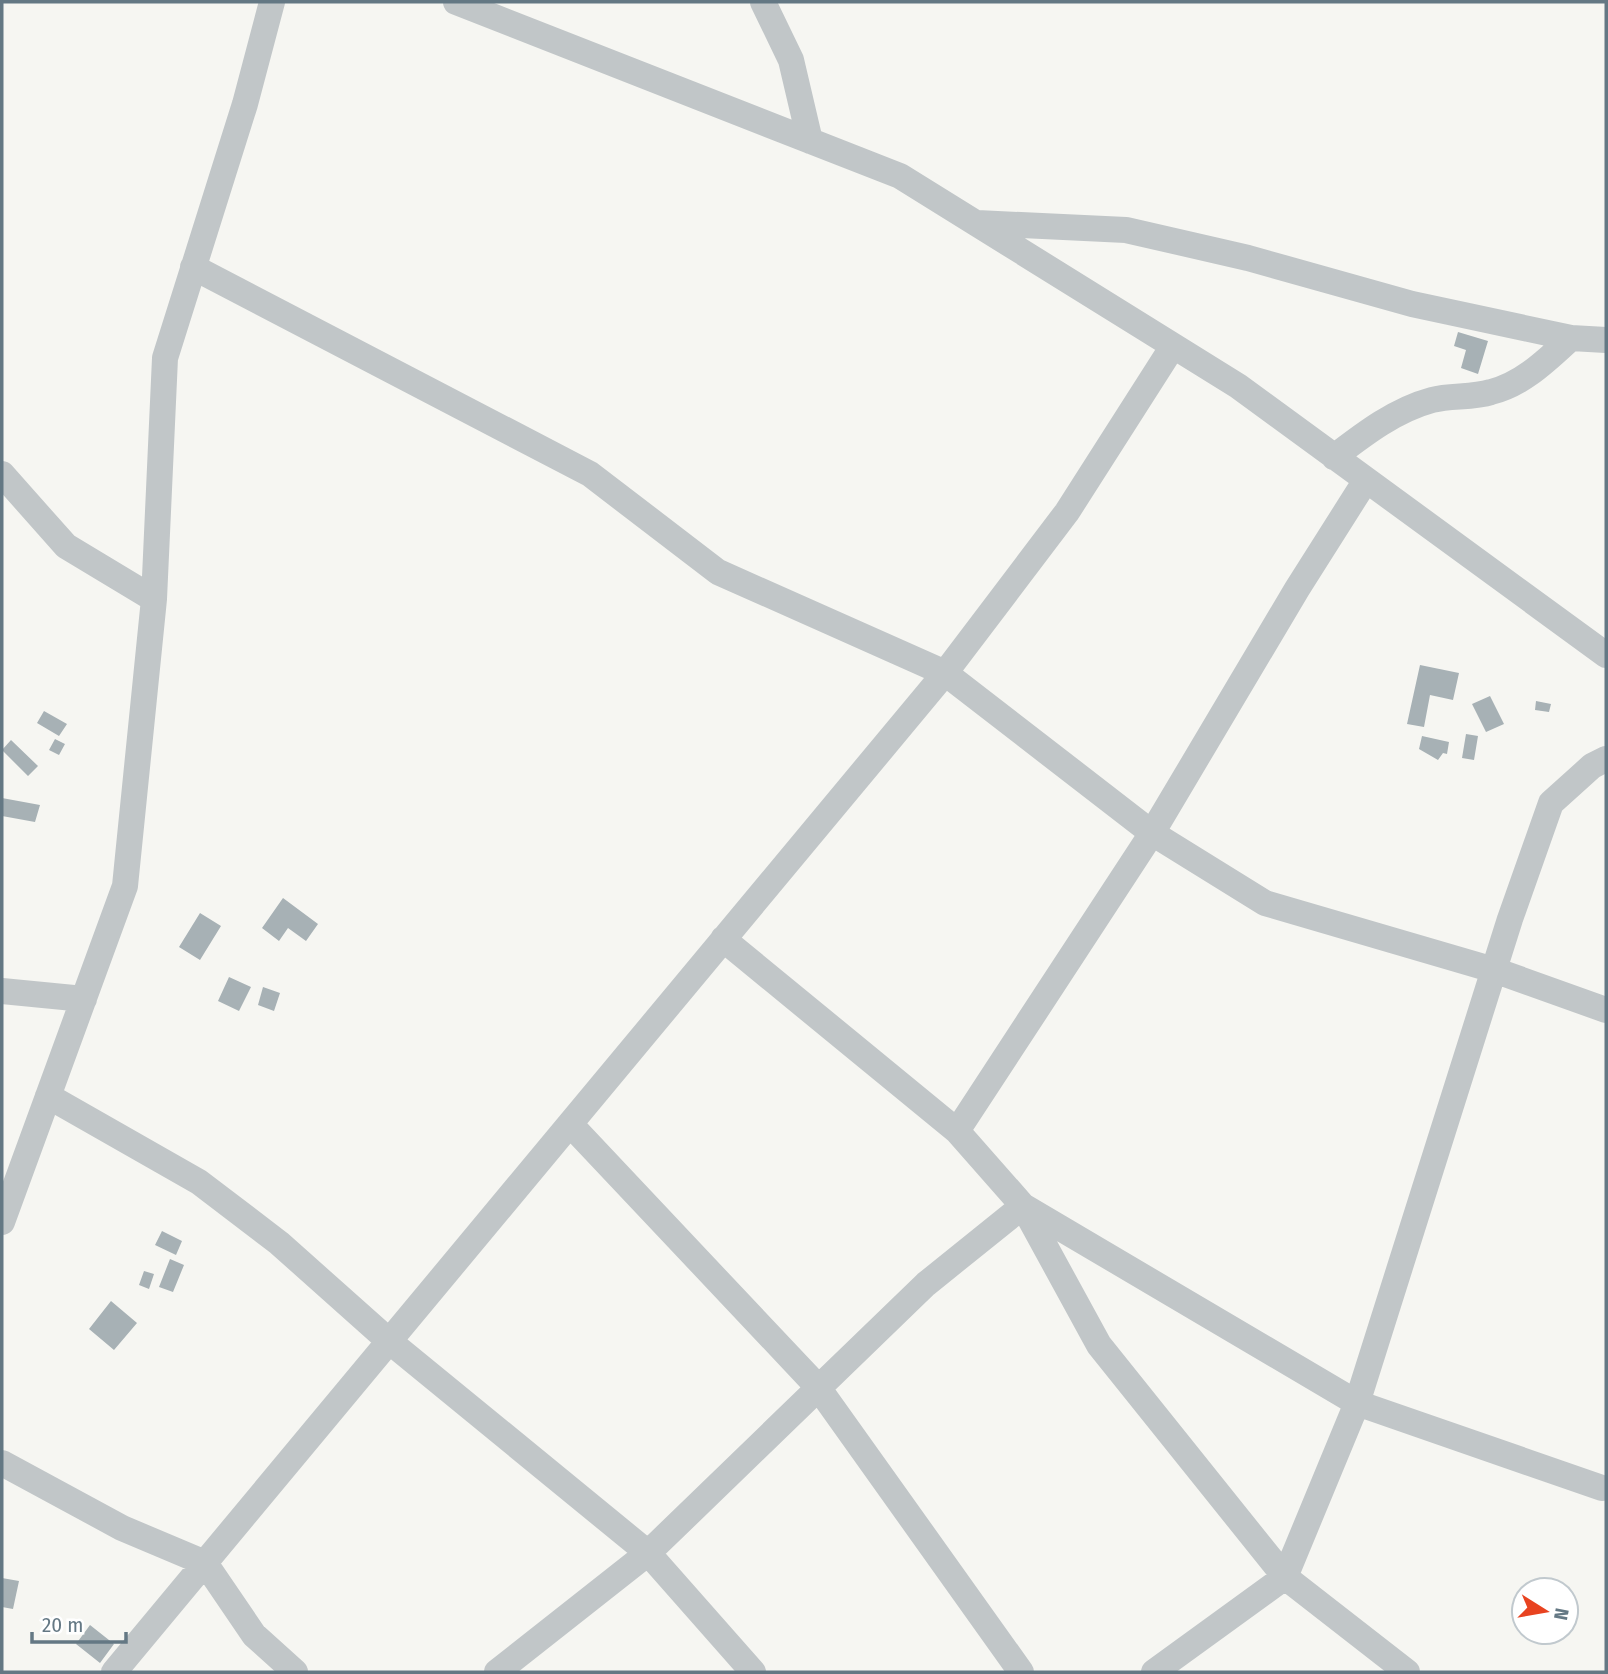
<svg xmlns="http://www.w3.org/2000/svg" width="1608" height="1674" viewBox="0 0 1608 1674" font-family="'Fira Sans Condensed',sans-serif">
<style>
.building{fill:#a7b1b5}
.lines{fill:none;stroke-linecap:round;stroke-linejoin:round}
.minor{stroke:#c1c6c8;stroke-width:26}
</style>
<rect width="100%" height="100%" fill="#f6f6f2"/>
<path class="building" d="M1458,332l30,9 -10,33 -17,-6 5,-18 -12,-4z
M1420,665l39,8 -6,27 -23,-5 -6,32 -17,-3z
M1490,696l14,28 -18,8 -14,-28z
M1536,701l15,3 -2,8 -14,-2z
M44,711l23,13 -8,12 -22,-13z
M1466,734l12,2 -4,24 -12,-2z
M1422,736l27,6 -2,12 -4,-1 -5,7 -19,-11z
M55,739l10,5 -6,11 -10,-5z
M11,740l27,26 -10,10 -26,-26z
M2,798l38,7 -5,17 -33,-6z
M283,898l35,26 -12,17 -18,-13 -9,13 -17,-13z
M200,913l21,13 -21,34 -21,-13z
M229,977l22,10 -12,24 -21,-10z
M263,987l17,6 -6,18 -16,-6z
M162,1231l20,10 -6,14 -21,-10z
M170,1259l14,6 -11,27 -14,-5z
M144,1271l10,3 -5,15 -10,-4z
M111,1301l26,22 -23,27 -25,-21z
M2,1578l17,3 -6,28 -11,-2z
M90,1625l24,19 -14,19 -24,-19z"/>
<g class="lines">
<path class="minor" d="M456,2l444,174 338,210 368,269
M763,2l28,58 19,81
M977,223l149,7 122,28 164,46 159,34 35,2
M193,267l397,207 128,98 227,101 207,160 113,70 229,67 112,40
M1334,457c30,-23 61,-47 98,-57 19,-5 40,-2 59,-8 32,-8 56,-32 80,-54
M2,474l64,72 88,53
M723,939l234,192 66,75 334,197 245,85
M2,991l82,8
M48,1096l151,86 80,61 110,98 259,212 105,119
M570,1124l247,262 204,286
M957,1131l195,-298 145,-244 69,-109
M2,1222l123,-336 29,-287 11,-241 80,-254 27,-102
M2,1463l120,65 83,35 49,72 41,37
M114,1672l831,-999 122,-161 106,-166
M497,1672l151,-119 278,-269 97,-78 76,139 186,232 122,95
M1154,1672l131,-95 72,-174 153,-484 41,-116 41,-37 14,-7"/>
</g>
<rect width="1608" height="1674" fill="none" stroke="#647884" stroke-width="7"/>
<g transform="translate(1545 1611) rotate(101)"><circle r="33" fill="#ffffff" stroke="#c1c9ce" stroke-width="2"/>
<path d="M0-5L12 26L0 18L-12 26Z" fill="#e84320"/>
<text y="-10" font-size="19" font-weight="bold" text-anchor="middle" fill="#647884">N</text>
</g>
<path d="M32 1632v10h94v-10" fill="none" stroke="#647884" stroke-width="3.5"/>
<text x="42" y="1632" font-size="21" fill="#647884" stroke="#ffffff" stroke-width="5" paint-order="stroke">20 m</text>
</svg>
